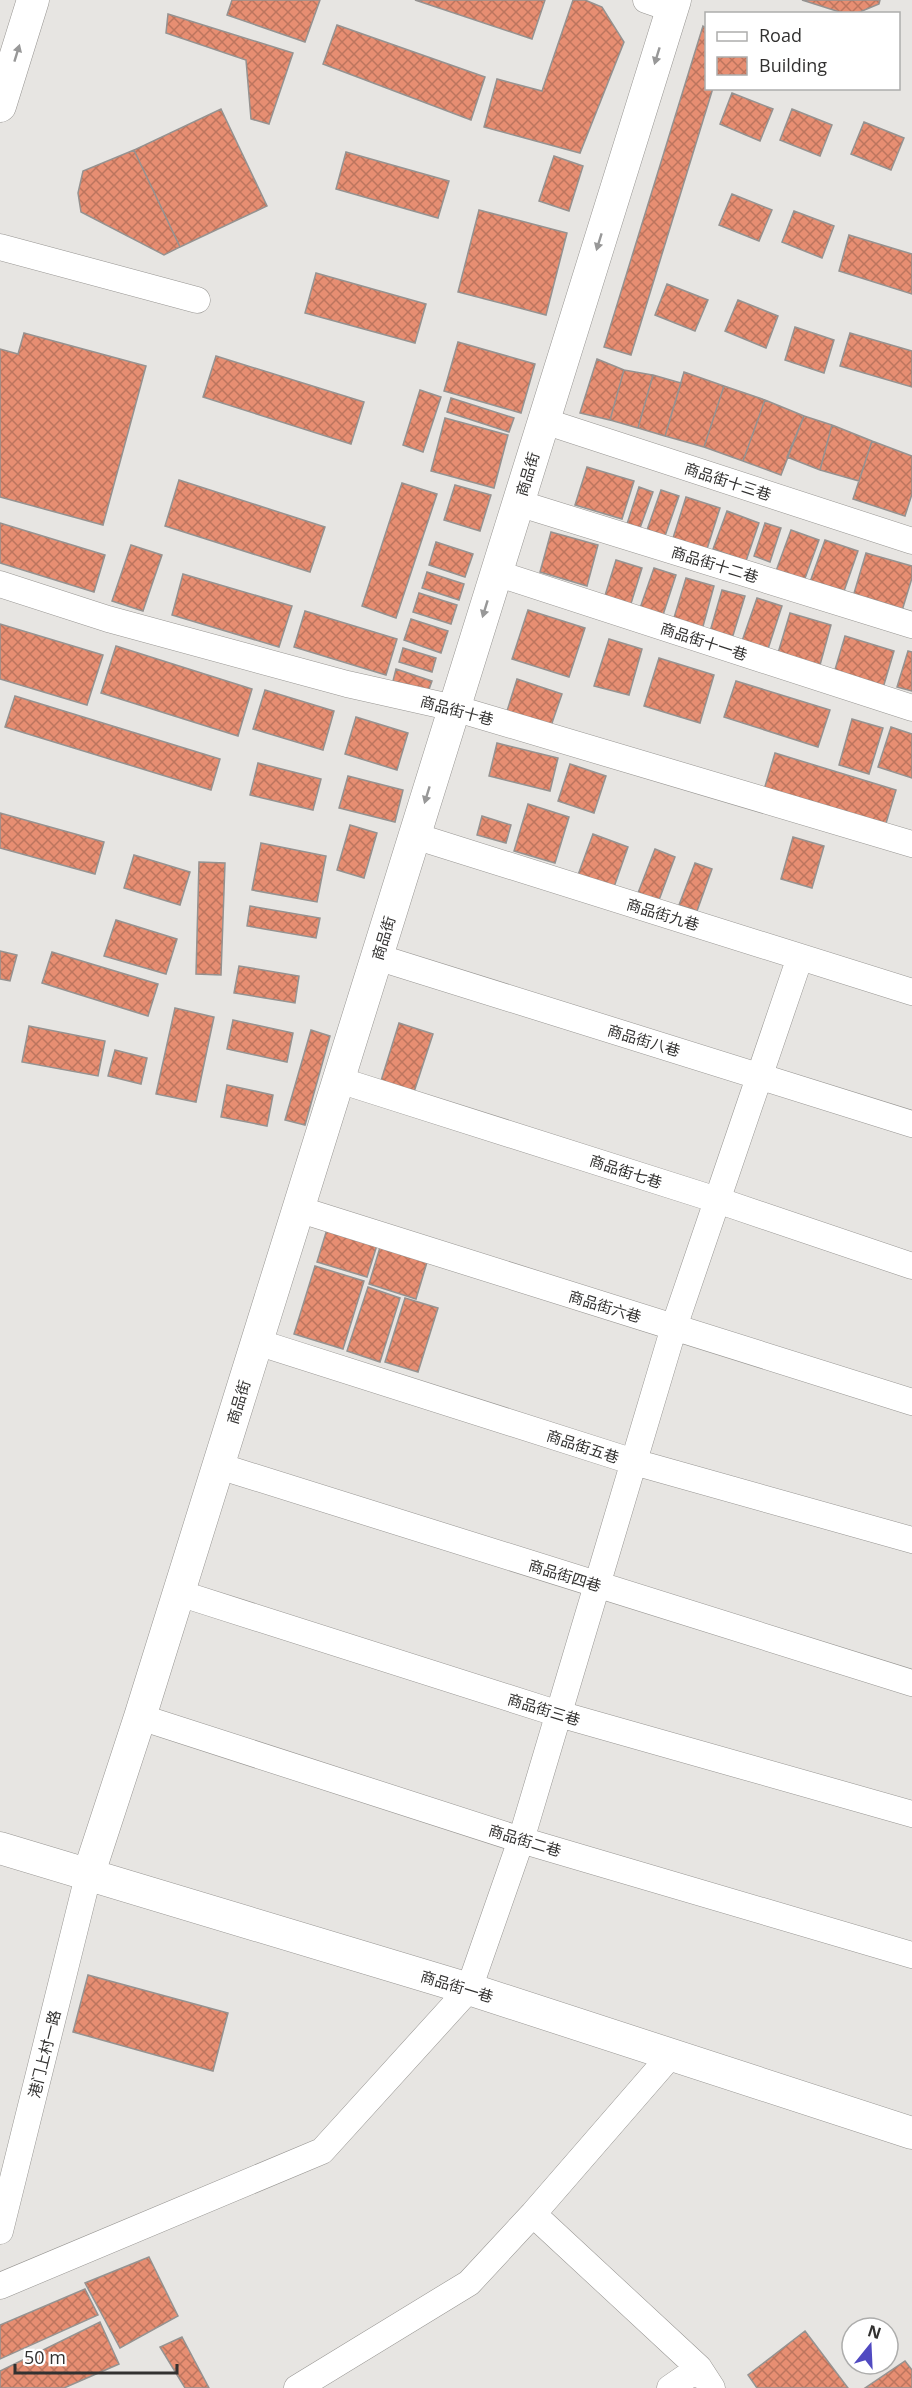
<svg xmlns="http://www.w3.org/2000/svg" width="912" height="2388" viewBox="0 0 912 2388" font-family="'Open Sans','Noto Sans SC',sans-serif">
<style>
.building{fill:url(#building-cross-hatch);stroke:#959290;stroke-width:1.5}
.lines{fill:none;stroke-linecap:round;stroke-linejoin:round}
.minor-casing{stroke:#979592;stroke-width:27}
.tertiary-casing{stroke:#979592;stroke-width:33}
.minor{stroke:#fff;stroke-width:26}
.tertiary{stroke:#fff;stroke-width:32}
.oneway{fill:#989898}
.labels{text-anchor:middle;dominant-baseline:central;stroke-width:4.5;stroke-linejoin:round;paint-order:stroke}
.street-label{font-size:15px;fill:#323130;stroke:#fff}
</style>
<defs>
<pattern id="building-cross-hatch" width="8" height="8" patternUnits="userSpaceOnUse" patternTransform="scale(1.5)"><rect width="8" height="8" fill="#e78e72"/><path d="M0 0l8 8M0 8l8-8" fill="none" stroke="#bc755e"/></pattern>
</defs>
<rect width="100%" height="100%" fill="#e7e5e2"/>
<path class="building" d="M232,0h88l-15,42 -78,-27z
M415,0h130l-13,39z
M573,0h12l17,7 22,35 -44,111 -96,-26 13,-48 45,12z
M802,0h78l-1,4 -24,10h-9z
M168,14l125,39 -24,71 -18,-5 -5,-59 -80,-27z
M337,25l148,52 -14,43 -148,-56z
M703,26l3,2v60h7l-82,267 -27,-8z
M732,93l41,16 -13,32 -40,-17z
M221,109l46,97 -87,41 -46,-97z
M792,109l40,16 -12,31 -40,-16z
M864,122l40,16 -13,32 -40,-16z
M134,150l46,97 -16,8 -83,-43 -3,-19 5,-22z
M346,152l103,29 -11,37 -102,-29z
M554,156l29,10 -14,45 -30,-10z
M732,194l40,16 -13,31 -40,-16z
M479,210l88,23 -21,82 -88,-23z
M794,211l40,15 -12,32 -40,-16z
M849,235l63,19v40l-73,-23z
M316,273l110,31 -11,39 -110,-30z
M667,284l41,16 -13,31 -40,-16z
M738,300l40,16 -12,32 -41,-17z
M795,327l39,13 -10,33 -39,-13z
M24,333l122,33 -43,159 -103,-28v-148l18,5z
M850,333l62,18v36l-72,-21z
M458,342l77,22 -14,49 -77,-22z
M216,356l148,46 -13,42 -148,-47z
M597,359l27,11 -14,50 -30,-7z
M624,370l29,5 -15,53 -28,-8z
M684,372l40,14 -20,61 -39,-11z
M653,375l28,8 -16,53 -27,-8z
M724,386l41,14 -22,61 -39,-14z
M420,390l21,7 -18,55 -20,-7z
M451,398l63,20 -5,14 -62,-20z
M765,400l39,16 -23,59 -38,-14z
M804,416l28,9 -12,45 -33,-13z
M445,418l63,17 -14,53 -63,-17z
M832,425l40,16 -13,40 -39,-11z
M872,441l40,15v38l-7,22 -52,-17z
M587,467l47,14 -12,38 -47,-14z
M179,480l146,47 -15,45 -145,-46z
M402,483l35,11 -41,124 -34,-12z
M455,485l36,10 -11,36 -36,-11z
M639,487l14,5 -13,36 -13,-4z
M661,490l18,6 -14,40 -18,-6z
M686,497l34,11 -13,41 -34,-11z
M727,511l32,12 -13,38 -33,-12z
M0,523l105,32 -11,37 -94,-29z
M765,523l16,5 -11,34 -16,-6z
M791,530l28,10 -15,41 -28,-10z
M551,532l47,13 -11,41 -47,-14z
M825,540l33,11 -15,43 -33,-12z
M436,542l37,12 -8,23 -36,-12z
M131,545l31,10 -19,56 -31,-10z
M866,553l46,13v12l-11,36 -49,-14z
M616,560l26,8 -13,42 -26,-8z
M654,568l22,7 -14,43 -23,-7z
M427,572l37,12 -5,16 -37,-12z
M183,574l109,32 -13,41 -107,-32z
M686,578l28,8 -12,44 -29,-9z
M722,590l23,6 -14,46 -22,-7z
M419,593l38,12 -6,19 -38,-12z
M757,598l25,8 -14,43 -26,-8z
M528,610l57,18 -16,49 -57,-18z
M305,611l92,28 -11,36 -92,-28z
M790,613l41,12 -11,40 -42,-12z
M411,619l37,12 -7,22 -37,-13z
M0,624l103,31 -16,50 -87,-26z
M845,636l49,15 -11,37 -49,-15z
M609,639l33,10 -13,46 -35,-9z
M116,646l136,43 -14,47 -137,-43z
M403,648l33,10 -4,14 -33,-10z
M908,651l4,1v39l-15,-4z
M659,658l55,17 -14,48 -56,-17z
M396,669l36,12 -4,11 -35,-11z
M517,679l45,15 -11,32 -44,-15z
M736,681l94,29 -12,37 -94,-30z
M265,690l69,21 -11,39 -70,-21z
M15,696l205,63 -9,31 -206,-63z
M356,717l52,16 -11,37 -52,-16z
M852,719l31,9 -14,46 -30,-9z
M891,727l21,7v44l-34,-11z
M497,743l61,15 -8,33 -61,-15z
M775,753l121,37 -12,40 -121,-37z
M258,763l63,16 -8,31 -63,-15z
M570,764l36,12 -12,37 -36,-12z
M348,776l55,14 -8,32 -56,-14z
M528,804l41,13 -14,46 -41,-12z
M0,813l104,29 -9,32 -95,-26z
M482,816l29,9 -5,18 -29,-8z
M350,825l27,8 -13,45 -27,-8z
M593,834l35,13 -14,40 -36,-12z
M793,837l31,9 -12,42 -31,-9z
M261,843l65,13 -9,46 -65,-12z
M655,849l20,8 -16,43 -21,-7z
M134,855l56,17 -10,33 -56,-17z
M199,862l26,1 -4,112 -25,-1z
M695,863l17,6 -15,42 -18,-6z
M250,906l70,12 -4,20 -69,-12z
M116,920l61,19 -11,35 -62,-18z
M0,951l17,4 -7,26 -10,-2z
M52,952l106,32 -10,32 -106,-33z
M239,966l60,10 -4,27 -61,-10z
M175,1008l39,9 -18,85 -40,-8z
M233,1020l60,13 -6,29 -60,-13z
M399,1023l34,11 -20,61 -33,-11z
M29,1026l76,15 -7,35 -76,-14z
M311,1030l19,6 -25,89 -20,-5z
M115,1050l32,8 -6,26 -33,-8z
M227,1085l46,10 -6,31 -46,-9z
M328,1226l50,16 -11,35 -50,-15z
M381,1244l47,15 -12,40 -47,-15z
M315,1266l49,15 -21,68 -49,-15z
M368,1287l32,11 -20,64 -33,-11z
M405,1298l33,10 -20,64 -33,-10z
M88,1975l140,38 -15,58 -140,-39z
M149,2257l29,59 -58,32 -35,-65z
M85,2289l13,26 -98,44v-34z
M100,2322l19,42 -55,24h-64v-17z
M805,2331l43,57h-91l-9,-13z
M182,2337l27,51h-24l-25,-41z
M905,2361l7,9v18h-47z"/>
<g class="lines">
<g class="minor-casing">
<path id="minor" d="M646,0l26,9
M0,247l197,53
M544,421l368,120
M518,503l394,122
M496,573l416,135
M0,584l108,35 239,65 107,24 458,136
M415,836l497,156
M377,957l535,167
M339,1080l378,120 195,66
M298,1209l614,193
M257,1342l377,120 278,78
M219,1466l693,217
M179,1593l380,121 353,100
M140,1717l381,123 391,115
M533,2214l166,154 13,20
M0,2231l88,-355
M0,2286l322,-135 147,-162 52,-149 153,-513 126,-370
M297,2388l172,-105 64,-69 138,-159
M670,2388l29,-20"/>
</g>
<g class="tertiary-casing">
<path id="tertiary" d="M0,106l33,-106
M0,1848l469,141 443,144
M88,1876l52,-159 535,-1717"/>
</g>
<use href="#minor" class="minor"/>
<use href="#tertiary" class="tertiary"/>
</g>
<defs><path id="oneway-solid" d="M-6-.8H1V-3.2L6.5 0L1 3.2V.8H-6Z" transform="scale(1.5)"/></defs>
<g class="oneway">
<use href="#oneway-solid" transform="translate(17 53) rotate(-73)"/>
<use href="#oneway-solid" transform="translate(657 56) rotate(107)"/>
<use href="#oneway-solid" transform="translate(599 242) rotate(107)"/>
<use href="#oneway-solid" transform="translate(485 609) rotate(107)"/>
<use href="#oneway-solid" transform="translate(427 795) rotate(107)"/>
</g>
<g class="labels">
<g class="street-label">
<text transform="translate(527 474) rotate(-73)">商品街</text>
<text transform="translate(728 481) rotate(18)">商品街十三巷</text>
<text transform="translate(715 564) rotate(17)">商品街十二巷</text>
<text transform="translate(704 641) rotate(18)">商品街十一巷</text>
<text transform="translate(457 710) rotate(15)">商品街十巷</text>
<text transform="translate(663 914) rotate(17)">商品街九巷</text>
<text transform="translate(383 938) rotate(-73)">商品街</text>
<text transform="translate(644 1040) rotate(17)">商品街八巷</text>
<text transform="translate(626 1171) rotate(18)">商品街七巷</text>
<text transform="translate(605 1306) rotate(17)">商品街六巷</text>
<text transform="translate(238 1402) rotate(-73)">商品街</text>
<text transform="translate(583 1446) rotate(18)">商品街五巷</text>
<text transform="translate(565 1575) rotate(17)">商品街四巷</text>
<text transform="translate(544 1709) rotate(17)">商品街三巷</text>
<text transform="translate(525 1840) rotate(17)">商品街二巷</text>
<text transform="translate(457 1986) rotate(17)">商品街一巷</text>
<text transform="translate(44 2054) rotate(-76)">港门上村一路</text>
</g>
</g>
<rect x="705" y="12" width="195" height="78" fill="#ffffff" stroke="#adadac" stroke-width="1.5"/>
<rect x="717" y="32" width="30" height="9" fill="#ffffff" stroke="#adadac" stroke-width="1.5"/>
<text x="759" y="42" font-size="18" fill="#323130">Road</text>
<rect x="717" y="57" width="30" height="18" fill="url(#building-cross-hatch)" stroke="#adadac" stroke-width="1.5"/>
<text x="759" y="72" font-size="18" fill="#323130">Building</text>
<g transform="translate(870 2346) rotate(18)"><circle r="28" fill="#ffffff" stroke="#adadac" stroke-width="1.5"/>
<path d="M0-4.5L10 22L0 15L-10 22Z" fill="#504ac1"/>
<text y="-9" font-size="16" font-weight="bold" text-anchor="middle" fill="#323130">N</text>
</g>
<path d="M15 2364v9h162v-9" fill="none" stroke="#323130" stroke-width="3"/>
<text x="24" y="2364" font-size="18" fill="#323130" stroke="#ffffff" stroke-width="4.5" paint-order="stroke">50 m</text>
</svg>
